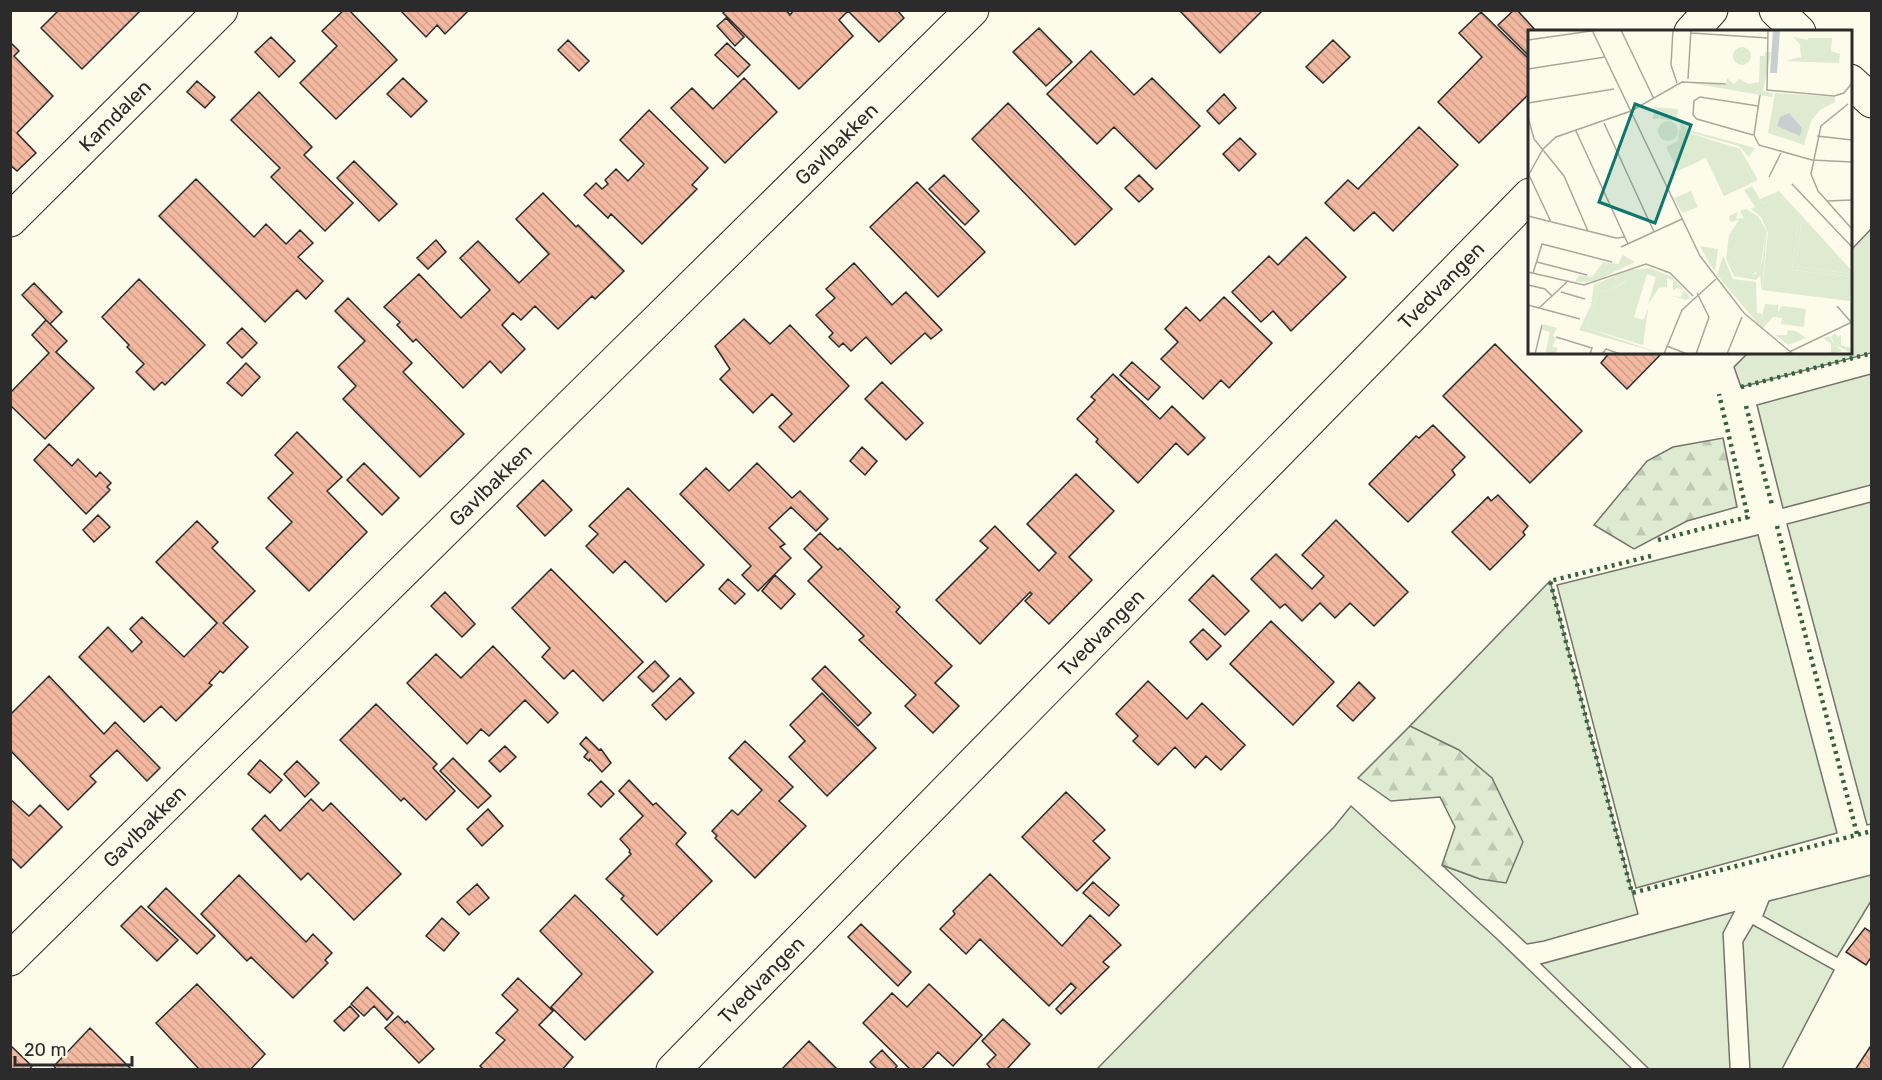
<svg xmlns="http://www.w3.org/2000/svg" width="1882" height="1080" viewBox="0 0 1882 1080" font-family="Rubik,sans-serif">
<style>
.green{fill:#deebd1;stroke:#74746e;stroke-width:1.5}
.forest{fill:url(#forest-firs);stroke:#74746e;stroke-width:1.5}
.building{fill:url(#building-back-hatch);stroke:#2b2b2b;stroke-width:1.5}
.lines{fill:none;stroke-linecap:round;stroke-linejoin:round}
.minor-casing{stroke:#2b2b2b;stroke-width:35}
.minor{stroke:#fdfbea;stroke-width:33}
.hedge{stroke:#34623c;stroke-width:4.5;stroke-dasharray:3 4.5;stroke-linecap:butt}
.labels{text-anchor:middle;dominant-baseline:central;stroke-width:4.5;stroke-linejoin:round;paint-order:stroke}
.street-label{font-size:20px;fill:#2b2b2b;stroke:#fdfbea}
.inset-road{fill:none;stroke:#a9a89e;stroke-width:1.5}
.view{fill:#0f766e;fill-opacity:0.15;stroke:#0f766e;stroke-width:3}
.inset-edge{fill:none;stroke:#2b2b2b;stroke-width:3}
</style>
<defs>
<pattern id="forest-firs" width="22" height="20" patternUnits="userSpaceOnUse" patternTransform="scale(1.5)"><rect width="22" height="20" fill="#deebd1"/><path d="M5 1l3.5 6h-7zM16 11l3.5 6h-7z" fill="#bfcab4"/></pattern>
<pattern id="building-back-hatch" width="6" height="6" patternUnits="userSpaceOnUse" patternTransform="scale(1.5)"><rect width="6" height="6" fill="#f2b8a0"/><path d="M-1 5l2 2M0 0l6 6M5-1l2 2" fill="none" stroke="#d09e8a"/></pattern>
</defs>
<rect width="100%" height="100%" fill="#fdfbea"/>
<path class="green" d="M1871,229v124l-130,34 -7,-20 14,-14 102,-1 1,-102z
M1871,374v111l-88,23 -26,-103z
M1871,502l1,322 -5,1 -80,-301z
M1758,535l79,298 -201,55 -79,-303z
M1550,581l88,333 -94,27 -17,3 -85,-79 38,14 -70,-153z
M1351,806l145,132 136,131h-535l237,-242z
M1871,875v26l-34,56 -74,-41 6,-15z
M1734,912l-11,21 7,136h-81l-108,-105z
M1753,925l81,45 -52,99h-32l-7,-127z"/>
<path class="forest" d="M1723,438l14,69 -50,14 -53,28 -40,-24 53,-64 26,-14z
M1410,726l49,24 33,28 31,64 -17,41 -26,-4 -38,-14 13,-38 -15,-30 -49,4 -33,-23z"/>
<path class="building" d="M59,10h82l-59,59 -41,-41z
M344,10h5l48,50 -61,59 -36,-36 37,-37 -15,-15z
M400,10h69l-24,24 -8,-9 -11,12z
M726,10h60l4,5 4,-5h103l7,8 -25,24 -31,-31 -9,9 14,16 -54,53 -76,-76z
M1179,10h84l-43,43z
M1514,10h3l20,22h-7v25l-32,-32z
M1481,12l49,48v33l-51,50 -41,-41 44,-45 -23,-24z
M726,18l18,19 -9,9 -18,-20z
M1039,28l33,34 -26,24 -33,-34z
M271,37l24,24 -16,16 -24,-25z
M568,40l21,21 -10,10 -21,-21z
M1333,40l17,17 -27,26 -17,-16z
M10,42l9,9 -5,5 39,40 -36,37 19,20 -19,18 -7,-6z
M727,43l23,22 -12,12 -23,-22z
M1091,51l43,44 18,-17 48,48 -44,43 -42,-42 -17,17 -50,-50z
M403,78l24,23 -16,16 -24,-23z
M744,78l33,34 -52,51 -54,-55 21,-20 21,21z
M197,81l18,16 -10,11 -18,-16z
M259,92l53,55 -8,8 49,48 -28,28 -54,-54 9,-9 -49,-48z
M1224,94l12,14 -17,16 -12,-13z
M1008,103l104,106 -37,36 -103,-106z
M649,110l59,58 -16,17 5,4 -55,55 -31,-30 -3,4 -24,-23 12,-12 6,6 6,-5 -3,-4 11,-11 12,12 16,-17 -24,-24z
M1419,127l39,38 -65,66 -19,-19 -20,19 -29,-28 23,-23 10,9z
M1240,138l16,16 -17,17 -16,-17z
M354,161l43,43 -18,17 -42,-43z
M944,175l35,36 -14,14 -36,-36z
M1139,175l14,14 -14,13 -14,-14z
M196,179l58,58 12,-13 20,20 14,-14 13,13 -15,14 25,24 -17,18 -9,-9 -32,32 -106,-106z
M917,182l68,70 -47,45 -68,-70z
M543,193l33,34 2,-2 46,46 -29,28 -3,-3 -34,33 -23,-23 -14,14 -8,-7 -11,12 23,24 -24,24 -11,-12 -27,27 -47,-49 -3,3 -16,-17 3,-3 -16,-15 35,-33 42,44 29,-28 -30,-32 18,-17 41,42 30,-29 -33,-35z
M1306,237l40,40 -55,54 -18,-20 -12,11 -29,-30 37,-36 9,9z
M436,240l10,12 -18,17 -11,-11z
M854,263l38,42 14,-13 36,38 -11,9 -6,-6 -34,31 -25,-27 -15,14 -8,-8 -4,4 -10,-10 4,-4 -17,-18 19,-17 -9,-9z
M139,279l66,66 -40,40 -3,-3 -8,8 -18,-18 8,-8 -17,-17 2,-2 -27,-28z
M34,283l28,29 -12,12 -28,-29z
M1224,297l48,46 -43,45 -8,-8 -18,19 -42,-40 17,-17 -13,-13 21,-22 14,14z
M348,298l64,65 -9,9 61,62 -44,43 -77,-78 13,-13 -18,-19 27,-26 -30,-30z
M744,319l26,25 20,-19 59,61 -55,56 -15,-15 13,-13 -20,-20 -19,19 -33,-34 10,-10 -15,-23z
M46,320l21,21 -11,11 38,36 -49,51 -35,-34v-12l39,-40 -17,-18z
M242,328l15,15 -15,15 -15,-15z
M1495,344l87,87 -52,52 -87,-87z
M1610,352h53l-36,37 -26,-26z
M1132,362l28,25 -12,13 -28,-25z
M246,363l14,14 -18,19 -15,-13z
M1113,374l47,45 12,-13 33,32 -17,17 -12,-12 -38,40 -42,-41 2,-3 -21,-20 18,-19 -4,-3z
M882,382l41,41 -17,17 -41,-41z
M1433,425l32,32 -13,13 3,5 -47,47 -39,-38 47,-48 3,2z
M297,432l45,45 -15,14 40,41 -58,59 -43,-43 26,-26 -24,-24 25,-25 -18,-18z
M49,444l23,22 6,-7 18,18 4,-5 11,11 -4,4 3,3 -24,24 -52,-54z
M862,447l15,14 -12,14 -15,-14z
M364,463l35,35 -17,17 -35,-35z
M757,463l35,35 8,-7 28,28 -12,12 -25,-24 -22,21 16,16 -5,3 11,11 -33,33 -16,-16 9,-9 -71,-72 26,-26 23,23z
M1076,474l38,37 -45,46 23,23 -43,44 -24,-23 7,-7 -2,-2 -50,52 -44,-44 52,-52 -8,-7 15,-15 44,45 17,-18 -29,-29z
M543,480l29,30 -27,26 -28,-30z
M628,488l76,77 -38,37 -41,-41 -12,12 -27,-27 12,-12 -9,-8z
M1498,495l30,31 -5,6 2,3 -35,35 -38,-38 36,-35 3,4z
M98,515l12,12 -16,15 -11,-12z
M1336,520l72,72 -34,34 -24,-23 -15,15 -15,-15 -18,18 -17,-17 -5,4 -29,-29 25,-25 36,35 12,-13 -22,-21z
M197,521l21,21 -6,6 43,43 -32,32 25,24 -25,26 -3,-2 -11,12 3,2 -36,36 -15,-15 -17,16 -65,-65 29,-30 24,25 10,-10 -12,-13 12,-12 42,40 33,-34 -61,-61z
M820,533l18,17 2,-2 60,59 -4,5 56,54 -17,17 24,23 -26,27 -28,-27 11,-11 -57,-55 5,-4 -56,-55 14,-14 -18,-18z
M551,569l92,93 -40,39 -30,-31 -9,9 -22,-22 8,-9 -38,-40z
M775,575l20,19 -14,15 -19,-18z
M1213,575l36,36 -24,24 -36,-35z
M728,579l17,15 -10,10 -16,-15z
M445,592l30,32 -13,13 -31,-31z
M1271,621l63,61 -41,43 -63,-61z
M1203,629l18,17 -14,14 -17,-18z
M493,646l65,67 -10,10 -23,-23 -36,36 -8,-7 -14,15 -60,-61 29,-29 25,24z
M655,661l14,15 -16,16 -15,-15z
M825,666l46,47 -13,13 -46,-47z
M49,676l55,58 11,-12 45,46 -13,13 -30,-31 -27,26 6,6 -28,28 -58,-60v-35z
M680,678l14,15 -28,27 -14,-15z
M1148,681l39,38 15,-16 43,42 -24,25 -15,-14 -11,12 -20,-21 -17,18 -25,-24 5,-5 -22,-22z
M1359,682l16,16 -22,23 -16,-15z
M822,693l54,55 -49,48 -38,-39 16,-16 -15,-16z
M376,704l61,60 -4,4 22,23 -29,29 -22,-22 -3,3 -61,-61z
M586,737l13,13 2,-1 10,14 -9,9 -12,-13 -1,2 -5,-4 4,-5 -8,-8z
M745,741l48,46 -14,14 27,25 -51,52 -40,-40 2,-2 -5,-5 20,-21 6,5 24,-25 -33,-32z
M505,746l11,11 -16,15 -11,-11z
M453,758l38,38 -13,12 -38,-37z
M260,760l22,20 -12,13 -22,-19z
M297,761l22,22 -14,14 -21,-23z
M629,780l24,25 3,-2 30,30 -10,11 36,37 -55,54 -36,-36 3,-3 -18,-17 25,-25 -2,-2 1,-2 -10,-11 23,-23 -24,-25z
M601,781l13,13 -13,13 -13,-13z
M1066,792l39,38 -12,11 17,17 -33,33 -55,-54z
M10,799l19,17 11,-11 22,22 -41,41 -11,-11z
M311,799l12,12 8,-8 70,71 -47,46 -46,-47 -7,7 -49,-51 13,-14 15,16z
M488,809l15,17 -21,20 -15,-17z
M990,874l72,72 28,-31 31,30 -18,17 6,5 -48,47 -5,-5 20,-21 -5,-5 -22,23 -69,-67 -14,15 -26,-25 15,-15 -2,-3z
M239,875l67,67 7,-8 19,19 -7,7 3,3 -35,35 -42,-41 -4,4 -46,-47z
M1093,882l26,23 -10,11 -26,-23z
M477,884l12,14 -20,17 -12,-13z
M166,888l49,48 -18,18 -49,-47z
M575,895l78,77 -68,68 -34,-33 31,-33 -42,-43z
M141,906l37,34 -21,21 -36,-35z
M442,918l17,15 -15,18 -18,-15z
M861,924l50,48 -13,14 -50,-49z
M1865,928l7,5v23l-6,9 -20,-13z
M518,978l35,33 -14,14 34,32 -11,13h-78l-4,-4 25,-26 -9,-7 22,-23 -16,-15z
M197,984l68,70 -15,16h-50l-44,-47z
M929,984l53,51 -29,31 -15,-14 -17,18h-10l-48,-47 29,-30 15,14z
M367,987l26,26 -6,7 -13,-14 -10,10 -13,-12z
M350,1006l9,10 -15,15 -10,-10z
M398,1016l7,7 2,-2 27,28 -15,14 -34,-35z
M1003,1019l27,25 -24,26h-14l-5,-6 9,-9 -14,-14z
M90,1028l42,42h-75l-3,-4z
M809,1041l29,29h-57z
M1872,1044v26h-17z
M10,1045l22,21 -3,4h-19z
M882,1050l15,16 -3,4h-16l-8,-8z"/>
<g class="lines">
<g class="minor-casing">
<g id="minor">
<path d="M1776,10l23,22"/>
<path d="M1691,32l20,-22"/>
<path d="M1850,81l22,20"/>
<path id="s1" d="M10,220l211,-210"/>
<path id="s2" d="M10,959l962,-949"/>
<path id="s3" d="M673,1070l857,-875"/>
</g>
</g>
<use href="#minor" class="minor"/>
<path class="hedge" d="M1741,387l131,-34
M1746,406l26,99
M1777,526l80,308
M1658,540l90,-23 -29,-123
M1651,556l-101,25 82,312 240,-62"/>
</g>
<g class="labels">
<g class="street-label">
<text stroke="none"><textPath href="#s1" startOffset="148">Kamdalen</textPath></text>
<text stroke="none"><textPath href="#s2" startOffset="1161">Gavlbakken</textPath></text>
<text stroke="none"><textPath href="#s3" startOffset="1098">Tvedvangen</textPath></text>
<text stroke="none"><textPath href="#s2" startOffset="675">Gavlbakken</textPath></text>
<text stroke="none"><textPath href="#s3" startOffset="612">Tvedvangen</textPath></text>
<text stroke="none"><textPath href="#s2" startOffset="189">Gavlbakken</textPath></text>
<text stroke="none"><textPath href="#s3" startOffset="126">Tvedvangen</textPath></text>
</g>
</g>
<g transform="translate(1528 30)">
<rect width="324" height="324" fill="#fdfbea"/>
<path d="M280,8h24l-1,13 9,3 -1,9 -31,-1zM205 26a9 9 0 1 1 18 0a9 9 0 1 1-18 0ZM237,22h6l-8,39 10,2 -1,4 -87,-15 41,3 1,-7 7,6 5,-5 10,5 10,-2 1,-26h5zM247,63l60,4v5l-15,8 -9,11 -7,24 -36,-12zM126,77l24,2 -1,12 -17,-2v-6l-1,6h-6zM130 101a10 10 0 1 1 20 0a10 10 0 1 1-20 0ZM152,91l9,9 66,18 -6,9 -10,-11 -58,-16zM151,99l60,21 15,32 -30,14 -18,-38 -28,13 -12,-24 12,-6zM224,156l11,18 18,-9 18,19 -7,56 60,7 -2,24 -88,-11 6,-57 -7,-16 -10,-8 4,-2 -11,-17zM163,161l7,16 -16,6 -8,-15zM218,179l12,7 8,14 -6,40 -11,6 -12,-2 -11,-15 3,-24 10,-15 -9,2 -1,-6 9,-4 -2,7 8,-1 -4,-7zM274,186l50,55v3l-56,-8zM172,216l18,3 -3,22 -5,-6zM95,225l12,7 -40,19 -20,1 4,-7 13,2 11,-15 15,2zM195,226l10,23 23,3 1,31 5,1 -1,6 4,-16 13,1v7l4,-6 24,3 -2,18 -23,-3 1,-6 -9,-1 -10,11 -5,-4 -41,-49zM122,238l22,9 18,20 -4,3 -14,-4 9,1 3,-7 -7,-2 -4,3v-11l-6,-2v9l-8,1 -11,16 8,-27 -9,-3 -13,43 9,3 5,-11 -5,36 -56,-17 12,-39 7,3 21,-11 6,13 8,-19zM16,294l13,4 -4,7 3,4 -4,7 6,2 -3,6h-10l5,-22 -8,-2zM260,300l8,1 10,7 -18,7 -13,-10h12zM307,303l3,4 3,-2v10l10,3 1,6 -16,-9 6,6 -11,3v-10l-8,-6 6,-2 6,9 -4,-8z" fill="#deebd1"/>
<path d="M265,7l16,3 -1,22 -23,-1 16,-4 -1,-13zM166,104l46,15 18,31 -4,2 -15,-32zM251,161l23,25 -6,50 56,8v3l-60,-7 7,-56 -18,-19 -18,9 -3,-5zM238,200l1,2 -5,59 -2,-15 -4,4 -22,-4 -8,-17 11,15h19l6,-11zM122,238l-9,7 -7,24 -12,-2 1,-8 5,-1 -2,-7 -20,11 -7,-3 -12,39 75,26 -83,-24 12,-25 3,-20 34,-15z" fill="#deebd1"/>
<path d="M245,0h7l-3,43h-7zM261,83l13,15 -2,8 -23,-10 3,-9z" fill="#c7d0d0"/>
<path class="inset-road" d="M64,0l108,226 44,57 49,41M93,0l33,69M145,0l-2,35 6,18M240,0l-1,60 67,6 10,-3 8,-10M163,3l77,5M0,10l70,-10M0,39l77,-12M160,49l3,-49M232,65l-6,40 5,10 53,15 40,2M0,73l86,-14M320,74l-27,22 -10,48 7,17 34,38M0,87l6,22 30,37 24,55M76,93l50,109M48,101l52,113M225,105l-56,-16 -4,-4 1,-14 6,-4 58,9M289,106l35,4M1,145l22,47M0,146l15,-27 13,-12 75,-26 51,-29 44,2M241,147l12,-24M264,154l60,63M299,171l25,-1M0,186l88,22 9,-1M93,217l61,-28M9,232l50,13M0,242l56,13 62,-21 24,9 23,23M5,243l9,-29 70,18M0,255l17,4 7,7M33,262l24,7M0,275l52,14M309,276l14,16M11,278l28,-26M28,307l36,11 -2,6M139,316l20,8M7,324l7,-29M74,324l4,-5 14,5M136,324l18,-44 34,-31M168,324l13,-37 -12,-24M199,324l15,-37M257,324l67,-32"/>
<path class="view" d="M107,74l56,21 -36,98 -56,-21z"/>
<rect width="324" height="324" class="inset-edge"/>
</g>
<rect width="1882" height="1080" fill="none" stroke="#2b2b2b" stroke-width="24"/>
<path d="M15 1056v9h117v-9" fill="none" stroke="#2b2b2b" stroke-width="3"/>
<text x="24" y="1056" font-size="18" fill="#2b2b2b" stroke="#fdfbea" stroke-width="4.5" paint-order="stroke">20 m</text>
</svg>
